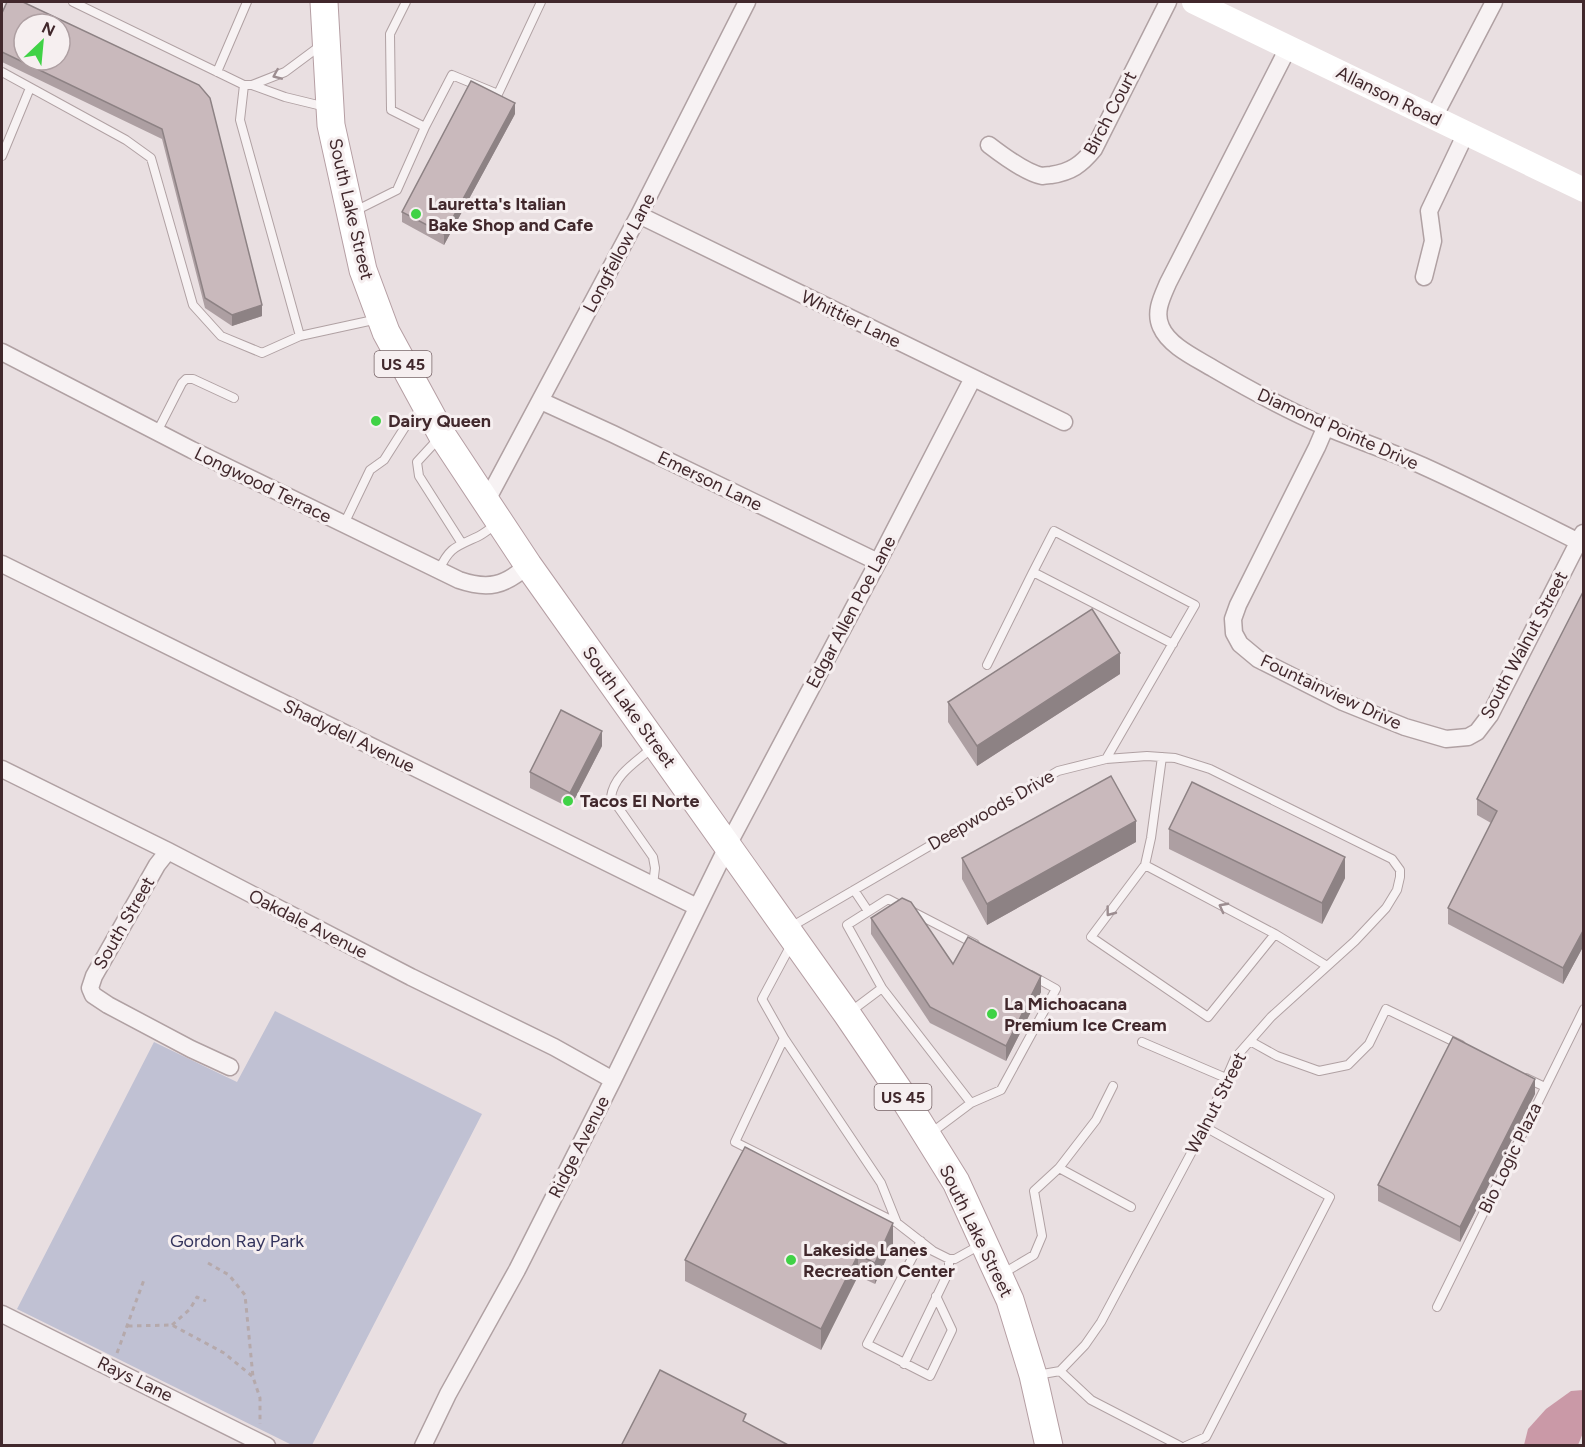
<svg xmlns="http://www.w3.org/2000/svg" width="1585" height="1447" viewBox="0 0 1585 1447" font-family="Figtree,sans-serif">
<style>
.green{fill:#c0c1d3}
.water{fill:#ca99a7}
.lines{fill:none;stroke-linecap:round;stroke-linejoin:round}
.lane-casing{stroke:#b0a1a3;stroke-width:10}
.street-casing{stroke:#b0a1a3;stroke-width:19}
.primary-casing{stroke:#b59ea3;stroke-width:29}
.path{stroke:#b5a9ab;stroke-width:3;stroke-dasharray:4.5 4.5;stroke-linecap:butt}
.lane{stroke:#f7f2f3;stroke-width:8}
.street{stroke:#f7f2f3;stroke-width:16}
.secondary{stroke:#fff;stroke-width:24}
.primary{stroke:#fff;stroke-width:27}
.wall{fill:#ad9fa2}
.shaded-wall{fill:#8d8284}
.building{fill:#c9b9bc;stroke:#8d8284;stroke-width:1.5;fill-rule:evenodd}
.oneway{stroke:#9c8d90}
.poi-dot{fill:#40d246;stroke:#f6eff0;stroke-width:2}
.labels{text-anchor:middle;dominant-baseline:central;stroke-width:6;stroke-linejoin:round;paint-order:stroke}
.shield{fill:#f6eff0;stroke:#776467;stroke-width:1.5}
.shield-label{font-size:16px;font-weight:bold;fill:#41282c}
.street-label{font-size:18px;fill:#41282c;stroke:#f6eff0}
.poi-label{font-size:18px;font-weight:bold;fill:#41282c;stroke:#f6eff0;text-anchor:start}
.park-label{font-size:18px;fill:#34345d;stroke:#f6eff0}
</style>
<rect width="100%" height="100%" fill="#e9dfe1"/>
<path class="green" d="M275,1011l207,103 -170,331h-20l-275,-136 137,-267 83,40z"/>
<path class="water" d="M1583,1390v43l-5,12h-54l4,-16 18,-20 25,-18z"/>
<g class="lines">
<g class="lane-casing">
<path id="lane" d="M73,2l171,83h8
M320,46l-35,26 -33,13 33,12 41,10
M2,72l124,68 25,18 42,147 28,31 41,17 38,-17
M217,72l30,-70
M244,85l-4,35 60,216 78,-17
M425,127l27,-52 46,19 43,-92
M2,156l28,-68
M355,211l42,-21 28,-63 -34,-17 -1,-76 16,-32
M157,432l25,-49 4,-4h7l41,19
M440,437l-23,25 2,14 42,66
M344,524l26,-54 14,-10 21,-33 18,-20
M439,570c10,-22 16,-23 38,-33 7,-3 13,-9 20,-13
M987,665l46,-93
M1162,757l-11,81 -6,27 -54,72 117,80 67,-83
M1106,759l89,-154 -141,-74 -21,41 140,72
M1145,865l130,69 52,32
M653,885l2,-17 -2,-11 -42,-60c3,-23 27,-36 42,-50
M854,890l14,21
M789,928l269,-157 48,-12 41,-3 28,2 35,11 182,90 8,11v7l-3,13 -11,18 -31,33 -84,76 -36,41 -30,69 -104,195 -16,23 -25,26 -23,4
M882,988l-35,-63 41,-26 87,45
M850,1012l32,-24 89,115 -40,30
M784,1038l-22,-39 30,-56
M1250,1041l27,15 42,15 29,-6 21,-21 17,-35 75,36
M1142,1042l84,36
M1526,1078l19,9
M971,1103l30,-13 55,-101 -25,-14
M1059,1168l37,-48 17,-34
M897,1223l-16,-40 -97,-145 -49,104 162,81 36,28 16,8h6l27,-15
M921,1241l-54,103 63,32 22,-46 -16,-34
M1002,1274l32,-19 8,-19 -8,-45 25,-23 72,39
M1437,1307l147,-298
M904,1364l45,-93v-12
M1060,1371l31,29 89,46
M1186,1446l20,-9 124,-240 -125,-70"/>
</g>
<g class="street-casing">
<path id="street" d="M1288,48l-120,235c-6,14 -14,29 -7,44 8,19 35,31 53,42 36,21 73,41 112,58 33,14 66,25 97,39 53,24 104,50 156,76
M1434,117l60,-115
M989,145c13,10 37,28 53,31 0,0 8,-1 9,-1 20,-3 30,-10 43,-26l74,-147
M639,215l425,207
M1424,277l9,-36 -4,-30 37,-78
M2,352l190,98 267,130c29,10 46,6 69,-15
M541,401l72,33 265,128
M1326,426l-9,21 -79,158 -5,14 1,14 6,11 18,15 85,43 62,25 41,12 22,-2 9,-5 13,-17 93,-182
M486,502l153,-287 108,-213
M2,564l695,343
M2,769l166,82 243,126 143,70 59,33
M168,851l-11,14 -63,111 -4,12 3,7 15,10 83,44 39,18
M2,1314l265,132
M423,1446l25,-52 69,-124 96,-190 115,-235 150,-283 95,-184"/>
</g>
<g class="primary-casing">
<path id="primary" d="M324,2l7,123 32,145 23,62 56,103 86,130 319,449 53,78 56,90 54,118 23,75 16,71"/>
</g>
<path class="path" d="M208,1263l21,12 16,20 8,82 7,21v26
M172,1325l18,-16 7,-12 9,4
M128,1326l44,-1 52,28 28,23
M117,1353l28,-76"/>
<use href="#lane" class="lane"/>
<use href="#street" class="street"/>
<path class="secondary" d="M1194,2l390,188"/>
<use href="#primary" class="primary"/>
</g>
<path class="wall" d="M2,13l197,72 63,231 -30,10 -27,-18 -43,-169 -160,-77z
M515,114l-71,131 -42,-23v-10z
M1584,590v355l-21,39 -115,-60v-16l43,-85 -14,-8v-16z
M1120,674l-143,92 -29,-44v-20z
M602,746l-32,62 -40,-20v-16z
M1169,829l176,49 -23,46 -153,-75z
M1136,842l-149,83 -25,-46v-21z
M871,918l82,46 88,28 -35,69 -76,-38 -59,-89z
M1535,1094l-75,148 -82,-41v-16z
M893,1244l-18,40 -17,-8 -37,74 -136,-69v-21z"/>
<path class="shaded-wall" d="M515,103v11l-71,131v-11z
M262,305v11l-30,10v-11z
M1120,653v21l-143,92v-20z
M602,731v15l-32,62v-15z
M1136,821v21l-149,83v-21z
M1345,857v21l-23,46v-21z
M1584,929v16l-21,39v-16z
M1041,976v16l-35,69v-15z
M1535,1079v15l-75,148v-15z
M893,1223v21l-18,40v-21z
M858,1255v21l-37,74v-21z"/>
<path class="building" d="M7,2h16l176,83 11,13 52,207 -30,10 -27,-17 -43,-169 -160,-77v-39zM24,24h36v36h-36z
M471,81l44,22 -71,131 -42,-22z
M1584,590v339l-21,39 -115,-60 49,-97 -20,-12z
M1092,609l28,44 -143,93 -29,-44z
M561,710l41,21 -32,62 -40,-21z
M1111,776l25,45 -149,83 -25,-46z
M1192,782l153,75 -23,46 -153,-74z
M902,898l9,4 42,62 15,-27 73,39 -35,70 -76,-39 -59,-89z
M1453,1037l82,42 -75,148 -82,-42z
M745,1147l148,76 -18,40 -17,-8 -37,74 -136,-69z
M660,1370l86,44 -3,7 47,25h-169z"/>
<defs><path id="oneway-chevron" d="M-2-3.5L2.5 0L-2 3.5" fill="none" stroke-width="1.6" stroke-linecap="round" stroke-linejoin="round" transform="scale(1.5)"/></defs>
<g class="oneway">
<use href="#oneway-chevron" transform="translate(277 75) rotate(157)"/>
<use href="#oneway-chevron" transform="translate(1223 907) rotate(-152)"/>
<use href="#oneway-chevron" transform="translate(1110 912) rotate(127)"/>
</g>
<g class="poi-dot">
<circle cx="416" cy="214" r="6"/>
<circle cx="376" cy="421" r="6"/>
<circle cx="568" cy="801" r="6"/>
<circle cx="992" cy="1014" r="6"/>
<circle cx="791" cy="1260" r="6"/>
</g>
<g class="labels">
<g class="shield">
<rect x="374.5" y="351" width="57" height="26" rx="4.5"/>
<rect x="874.5" y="1084" width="57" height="26" rx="4.5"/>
</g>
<g class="shield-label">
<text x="403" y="364">US 45</text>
<text x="903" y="1097">US 45</text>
</g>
<g class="street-label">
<text transform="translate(1389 96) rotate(26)">Allanson Road</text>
<text transform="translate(1110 113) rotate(-62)">Birch Court</text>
<text transform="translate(351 209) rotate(77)">South Lake Street</text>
<text transform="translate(619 253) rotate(-62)">Longfellow Lane</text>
<text transform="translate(851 319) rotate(26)">Whittier Lane</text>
<text transform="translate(1338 429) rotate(24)">Diamond Pointe Drive</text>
<text transform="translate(710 481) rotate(26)">Emerson Lane</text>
<text transform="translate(263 485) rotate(26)">Longwood Terrace</text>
<text transform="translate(851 612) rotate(-62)">Edgar Allen Poe Lane</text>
<text transform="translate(1524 645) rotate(-62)">South Walnut Street</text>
<text transform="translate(1331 692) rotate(25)">Fountainview Drive</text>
<text transform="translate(629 707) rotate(54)">South Lake Street</text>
<text transform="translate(349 736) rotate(26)">Shadydell Avenue</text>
<text transform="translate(991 810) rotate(-30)">Deepwoods Drive</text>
<text transform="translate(124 923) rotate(-60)">South Street</text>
<text transform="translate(308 924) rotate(27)">Oakdale Avenue</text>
<text transform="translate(1216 1103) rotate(-63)">Walnut Street</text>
<text transform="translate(579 1147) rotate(-63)">Ridge Avenue</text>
<text transform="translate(1510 1158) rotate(-64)">Bio Logic Plaza</text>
<text transform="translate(976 1231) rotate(64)">South Lake Street</text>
<text transform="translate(135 1379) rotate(26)">Rays Lane</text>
</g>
<g class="poi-label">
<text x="428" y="204">Lauretta's Italian<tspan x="428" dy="21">Bake Shop and Cafe</tspan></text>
<text x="388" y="421">Dairy Queen</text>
<text x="580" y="801">Tacos El Norte</text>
<text x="1004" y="1004">La Michoacana<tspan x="1004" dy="21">Premium Ice Cream</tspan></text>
<text x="803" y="1250">Lakeside Lanes<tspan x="803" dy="21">Recreation Center</tspan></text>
</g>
<g class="park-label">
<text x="237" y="1241">Gordon Ray Park</text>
</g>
</g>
<rect width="1585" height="1447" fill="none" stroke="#41282c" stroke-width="6"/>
<g transform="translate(42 42) rotate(26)"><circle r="28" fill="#f6eff0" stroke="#ae9fa2" stroke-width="1.5"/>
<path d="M0-4.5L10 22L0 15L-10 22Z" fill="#40d246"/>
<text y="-9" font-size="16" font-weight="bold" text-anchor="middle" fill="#41282c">N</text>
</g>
</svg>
